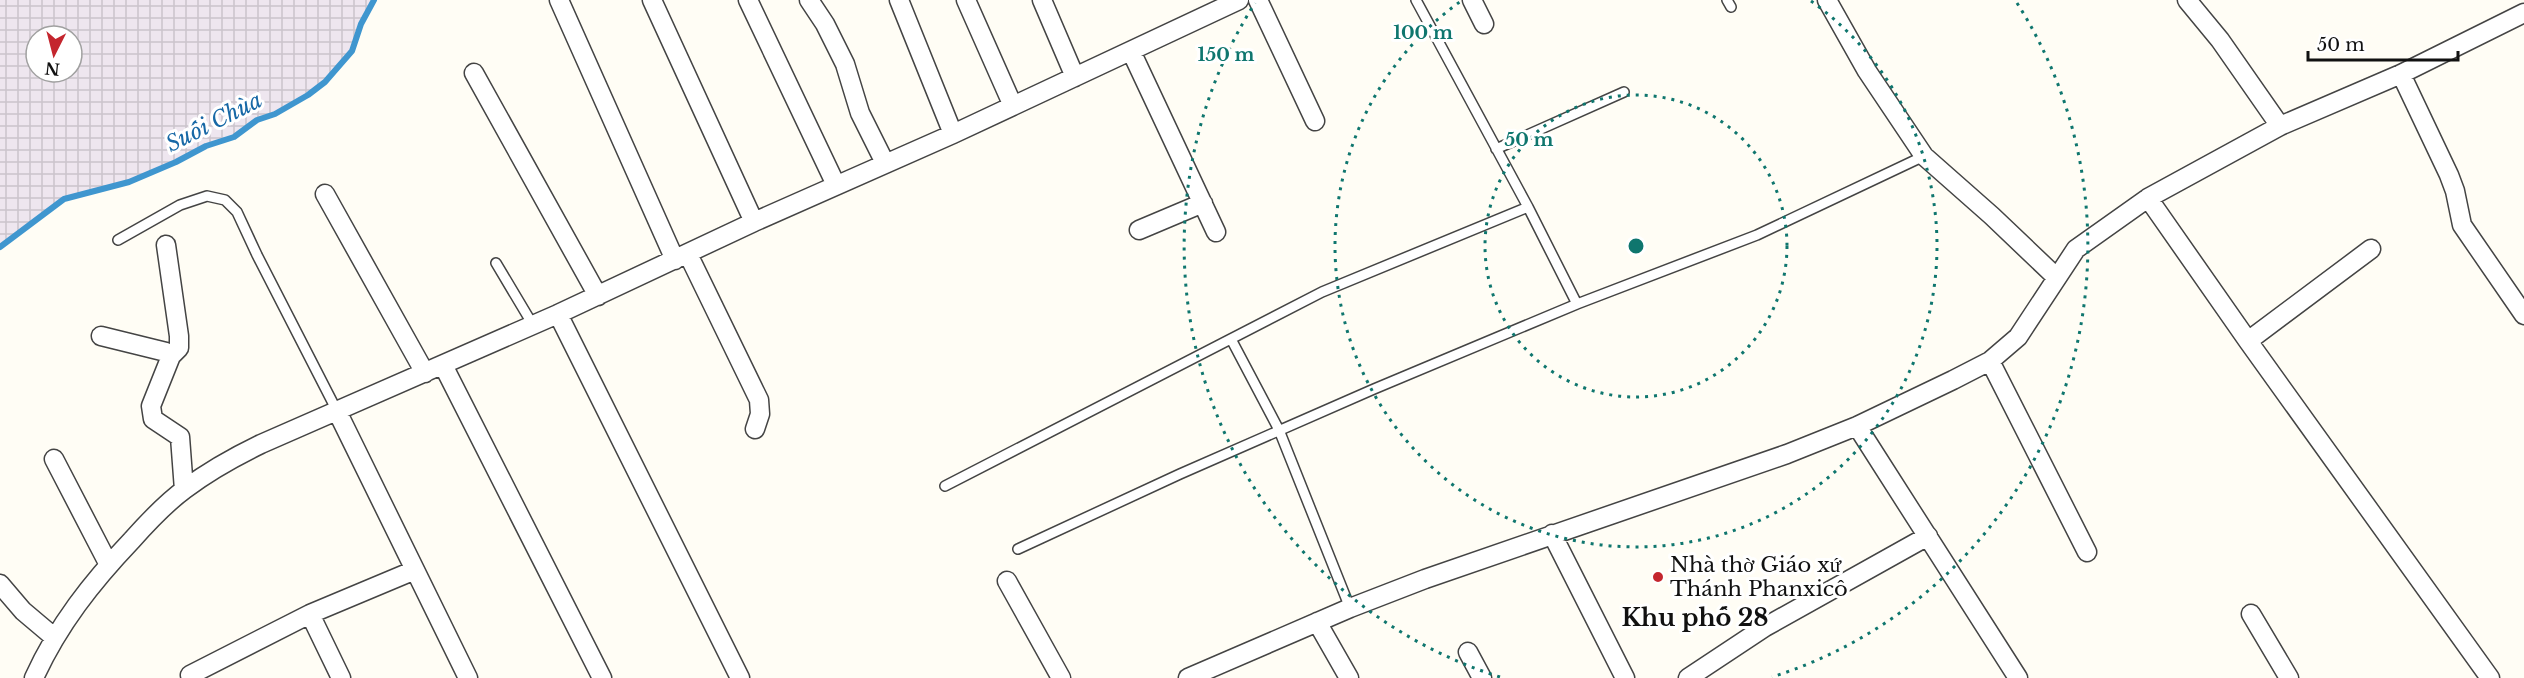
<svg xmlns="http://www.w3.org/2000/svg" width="2524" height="678" viewBox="0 0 2524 678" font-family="'Libre Baskerville',serif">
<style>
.industrial{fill:url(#industrial-grid);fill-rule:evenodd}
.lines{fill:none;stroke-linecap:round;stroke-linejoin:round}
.stream{stroke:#3f96cf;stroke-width:6}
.service-casing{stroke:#444;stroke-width:12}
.minor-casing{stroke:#444;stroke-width:21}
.service{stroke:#fff;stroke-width:9}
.minor{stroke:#fff;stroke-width:18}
.ring{fill:none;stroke:#0f766e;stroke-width:3;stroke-dasharray:3 6}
.poi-dot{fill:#c4262e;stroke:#fff;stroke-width:2}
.labels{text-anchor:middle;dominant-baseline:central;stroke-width:6;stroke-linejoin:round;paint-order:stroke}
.poi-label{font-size:21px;fill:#111;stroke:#fff;text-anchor:start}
.water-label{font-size:22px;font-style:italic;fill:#1768a6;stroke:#fff}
.quarter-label{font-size:24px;font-weight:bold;fill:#111;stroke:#fff}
.centre{fill:#0f766e;stroke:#fff;stroke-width:3}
.ring-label{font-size:18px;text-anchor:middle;font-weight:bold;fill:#0f766e;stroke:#fff;stroke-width:6;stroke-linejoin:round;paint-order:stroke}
</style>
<defs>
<pattern id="industrial-grid" width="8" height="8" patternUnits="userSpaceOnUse" patternTransform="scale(1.5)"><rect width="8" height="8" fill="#eee6ef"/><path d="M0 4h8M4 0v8" fill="none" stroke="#cbc4cc"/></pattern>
</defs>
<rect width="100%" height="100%" fill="#fffdf5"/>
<path class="industrial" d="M0,0h374l-13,24 -9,27 -27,31 -17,13 -33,19 -18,6 -23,17 -28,9 -30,16 -47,20 -65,17 -64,48zM36,36h36v36h-36z"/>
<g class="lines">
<path class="stream" d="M0,247l64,-48 65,-17 47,-20 30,-16 28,-9 23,-17 18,-6 33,-19 17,-13 27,-31 9,-27 13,-24"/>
<g class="service-casing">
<path id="service" d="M1416,0l112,207 49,97
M1727,0l4,7
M1496,149l128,-57
M118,240l62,-35 27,-9 18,4 12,12 20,43 80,156
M496,263l37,62
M1231,339l48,91 71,178
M945,486l377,-194 206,-85
M1018,549l162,-75 194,-85 203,-85 180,-69 167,-79"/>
</g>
<g class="minor-casing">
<path id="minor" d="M559,0l116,260
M652,0l102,222
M748,0l88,185
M809,0l16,24 20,40 15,49 25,50
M899,0l54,134
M966,0l47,106
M1042,0l33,77
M1258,0l57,121
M1472,0l12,24
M1827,0l40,71 57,85 68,60 65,62
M2187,0l33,40 60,86
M1131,51l85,181
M474,73l124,223
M2401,74l48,101 6,16 7,34 62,90
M325,194l100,179
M2148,198l100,143 242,337
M1139,230l64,-27
M166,245l13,91v12l-8,8
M688,254l71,146 1,14 -5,15
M558,314l182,364
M101,336l65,16 5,4 -20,50 2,13 27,18 4,53
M2248,341l123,-92
M1990,361l97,191
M443,365l159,313
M337,411l131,267
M1857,426l161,252
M54,459l55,106
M1552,534l73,144
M1007,581l54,97
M0,584l23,27 32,27
M310,614l31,64
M2251,614l38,64
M1317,622l32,56
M1468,652l14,26
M190,675l120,-61 105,-44
M34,678c24,-53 58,-96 98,-138 16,-18 34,-37 53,-51 24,-18 49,-32 76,-45l297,-130 196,-92 199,-88 286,-134
M1188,678l162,-70 75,-29 362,-125 70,-28 96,-46 37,-19 28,-24 58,-88 72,-51 132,-72 121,-52 123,-61
M1688,678l77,-51 163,-91"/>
</g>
<use href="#service" class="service"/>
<use href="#minor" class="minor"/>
</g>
<g class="ring">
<circle cx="1636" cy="246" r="151"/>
<path d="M1811 1A301 301 0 1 1 1461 1"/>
<path d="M1500 677A452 452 0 0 1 1255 3M2017 3A452 452 0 0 1 1772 677"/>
</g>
<circle class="poi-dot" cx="1658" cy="577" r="6"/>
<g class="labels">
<g class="poi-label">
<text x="1670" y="565">Nhà thờ Giáo xứ<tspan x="1670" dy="24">Thánh Phanxicô</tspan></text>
</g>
<g class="water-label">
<text transform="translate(214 122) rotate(-27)">Suối Chùa</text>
</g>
<g class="quarter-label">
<text x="1695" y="617">Khu phố 28</text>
</g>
</g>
<circle cx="1636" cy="246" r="9" class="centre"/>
<g class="ring-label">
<text x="1423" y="39">100 m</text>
<text x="1226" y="61">150 m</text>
<text x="1529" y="146">50 m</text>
</g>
<g transform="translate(54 54) rotate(186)"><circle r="28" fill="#ffffff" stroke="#a0a0a0" stroke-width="1.5"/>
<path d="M0-4.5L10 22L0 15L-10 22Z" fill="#c4262e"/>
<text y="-9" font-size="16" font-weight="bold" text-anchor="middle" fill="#111111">N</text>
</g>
<path d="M2308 51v9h150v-9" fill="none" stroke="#111111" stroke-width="3"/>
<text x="2317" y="51" font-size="18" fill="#111111" stroke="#ffffff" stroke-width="4.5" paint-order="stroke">50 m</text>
</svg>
